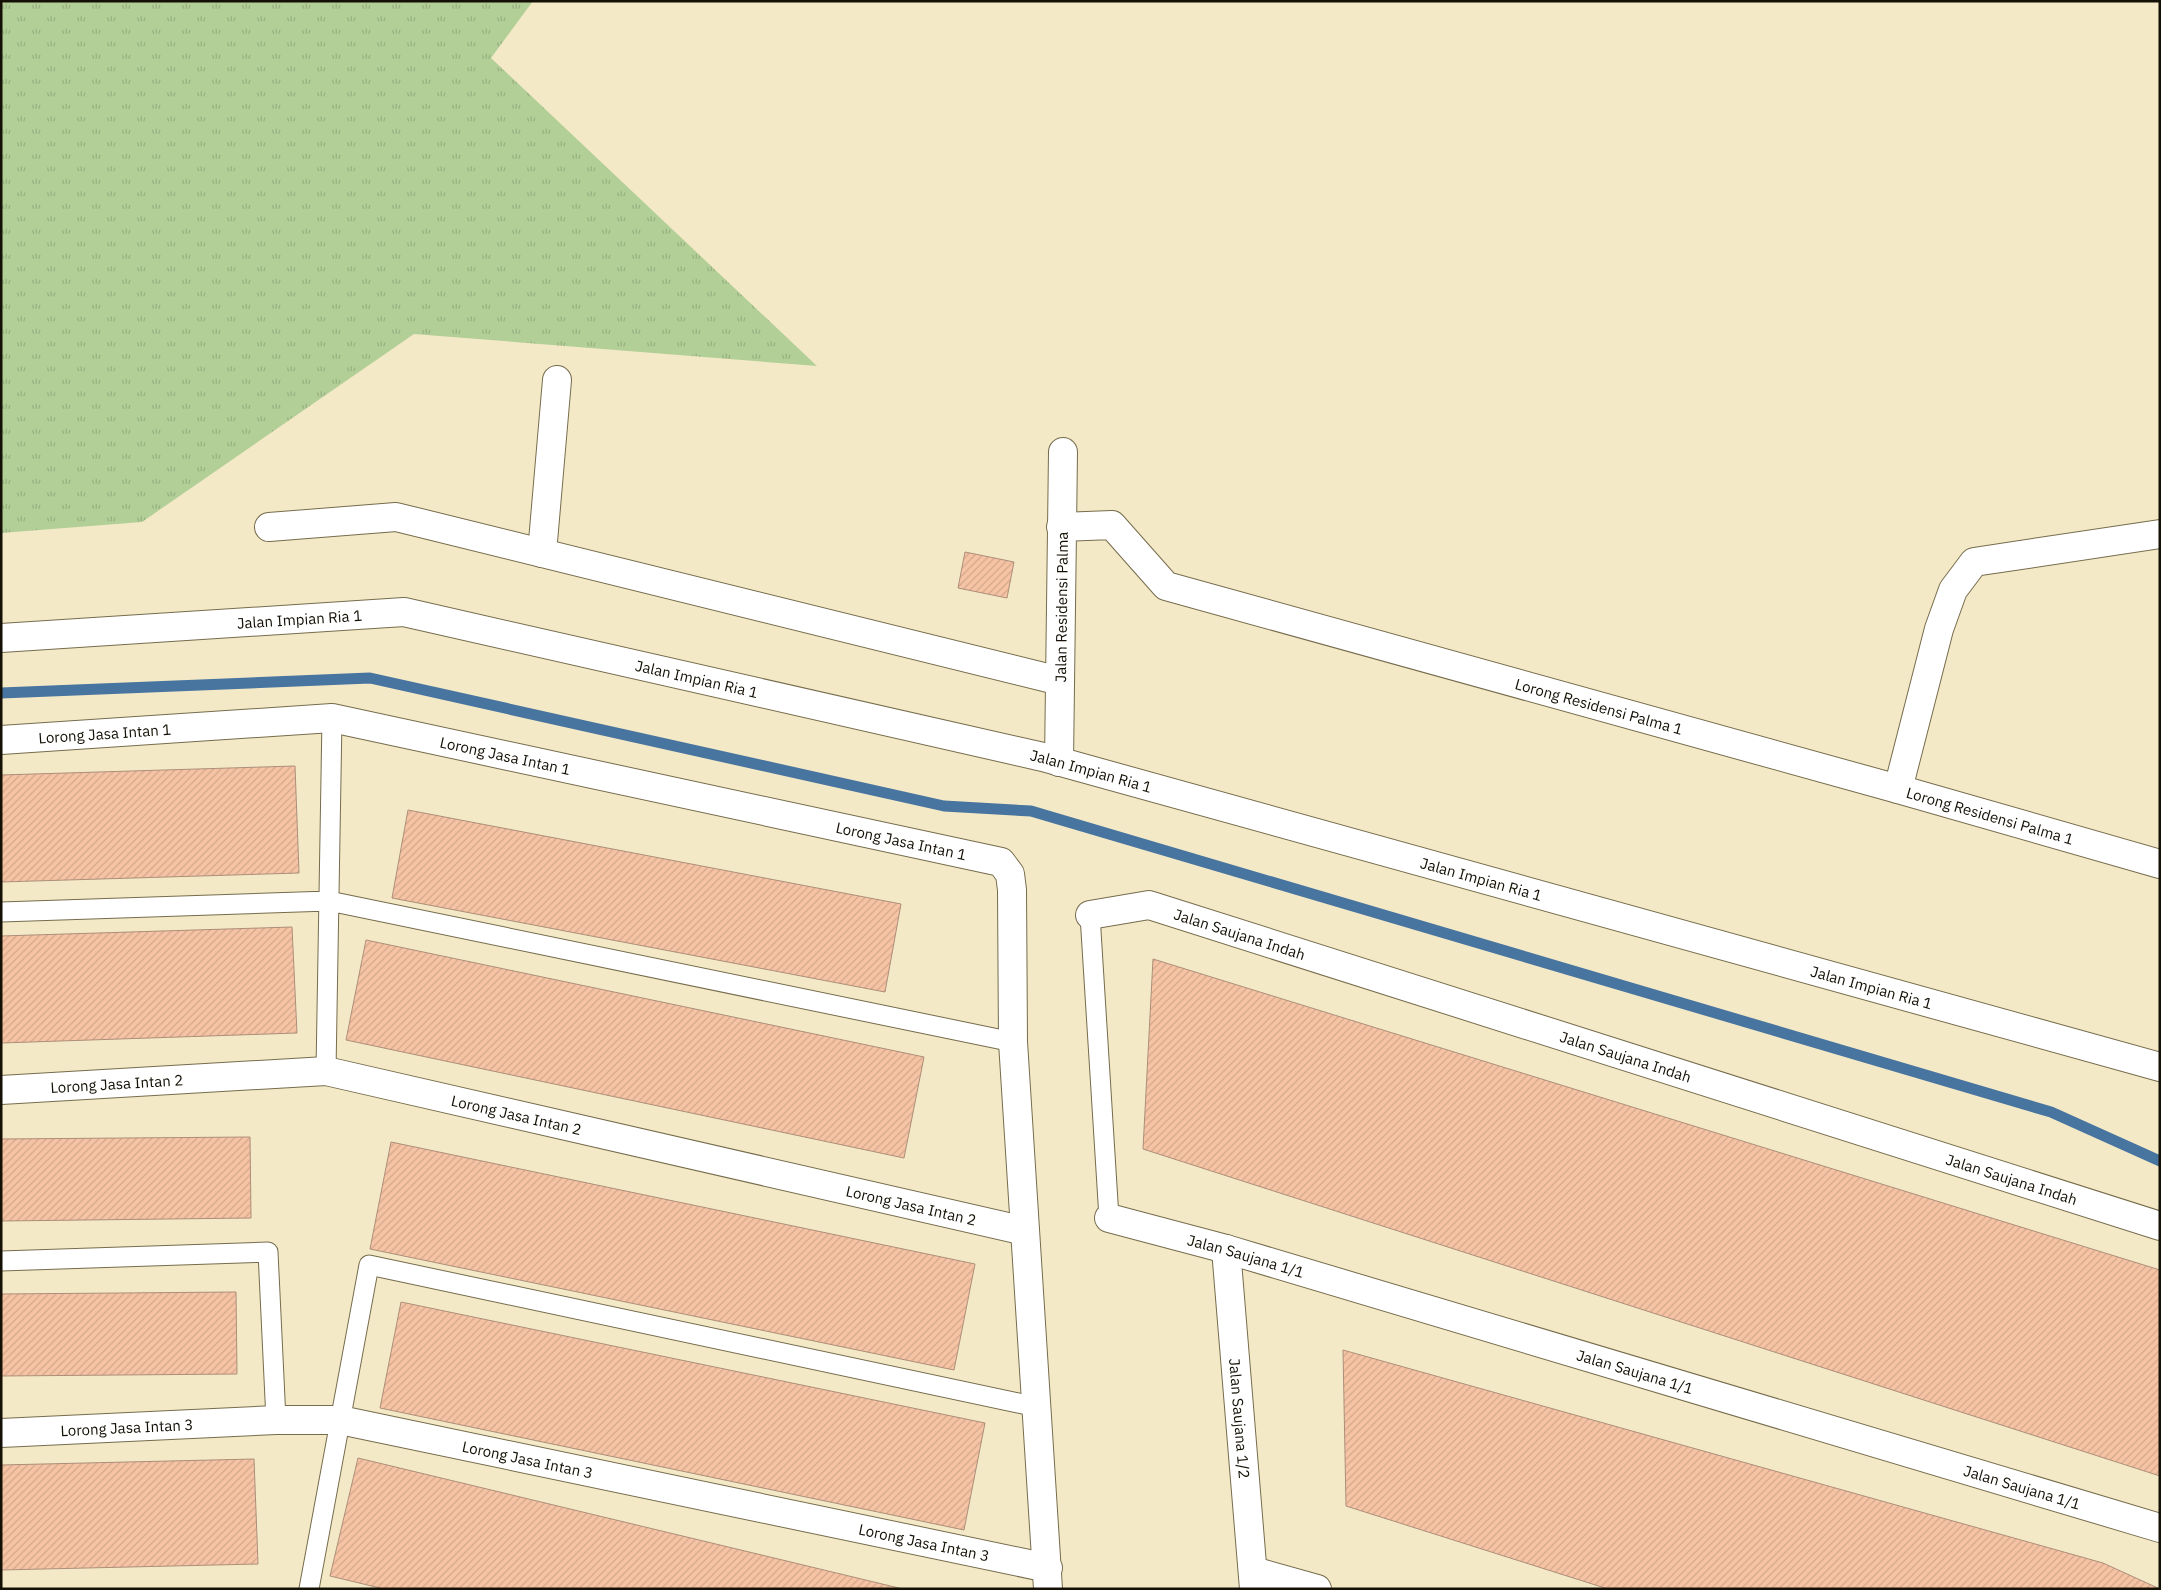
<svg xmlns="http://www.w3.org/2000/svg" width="2161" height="1590" viewBox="0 0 2161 1590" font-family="'IBM Plex Sans',sans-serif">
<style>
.grass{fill:url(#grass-tufts)}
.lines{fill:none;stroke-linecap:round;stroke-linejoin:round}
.stream{stroke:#4874a0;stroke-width:11}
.building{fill:url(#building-hatch);stroke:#ad8e7a}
.service-casing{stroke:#766c4d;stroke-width:21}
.minor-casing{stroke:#766c4d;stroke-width:30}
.tertiary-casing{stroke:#766c4d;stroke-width:30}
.service{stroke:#fff;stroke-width:19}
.minor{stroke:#fff;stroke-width:28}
.tertiary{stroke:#fff;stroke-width:28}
.labels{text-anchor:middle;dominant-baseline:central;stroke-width:4;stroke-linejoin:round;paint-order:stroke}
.street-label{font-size:15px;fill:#141005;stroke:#fff}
</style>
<defs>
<pattern id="grass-tufts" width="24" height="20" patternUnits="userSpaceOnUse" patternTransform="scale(1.25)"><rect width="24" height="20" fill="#b2cf97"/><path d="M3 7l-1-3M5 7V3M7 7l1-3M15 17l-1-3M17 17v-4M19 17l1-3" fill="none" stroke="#98b181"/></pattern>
<pattern id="building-hatch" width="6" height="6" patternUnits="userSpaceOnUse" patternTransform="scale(1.25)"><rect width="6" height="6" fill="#f6c4a4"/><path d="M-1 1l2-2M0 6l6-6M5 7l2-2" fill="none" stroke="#d2a78c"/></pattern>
</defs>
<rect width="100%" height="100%" fill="#f4e9c6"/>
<path class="grass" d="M1,1h532l-42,57 326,308 -403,-32 -272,188 -141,11z"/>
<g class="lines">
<path class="stream" d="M1,693l369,-15 574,128 87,5 1020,301 109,49"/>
</g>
<path class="building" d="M965,552l49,10 -7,36 -49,-10z
M295,766l4,107 -298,9v-107z
M408,810l493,94 -16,88 -493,-94z
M292,927l5,106 -296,10v-107z
M366,940l558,117 -20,101 -558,-118z
M1153,959l1007,311v206l-1017,-327z
M250,1137l1,81 -250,3v-82z
M391,1142l584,122 -21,106 -584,-121z
M236,1292l1,82 -236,2v-82z
M401,1302l584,121 -21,107 -584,-122z
M1343,1350l760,213 57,26h-552l-262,-83z
M358,1458l545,131h-519l-54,-13z
M254,1459l4,105 -257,6v-105z"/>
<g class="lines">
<g class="service-casing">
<path id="service" d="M1,912l328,-11 684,141
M1090,915l19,303
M326,1071l6,-353
M1,1261l267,-9 8,168
M309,1589l60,-324 668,142"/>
</g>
<g class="minor-casing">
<g id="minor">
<path d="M269,527l127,-10 664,164"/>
<path id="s1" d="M1061,527l51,-2 54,61 732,203 262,75"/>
<path d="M542,553l15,-173"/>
<path id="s2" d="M1,740l331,-22 669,144 9,12 2,16 1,152 35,547"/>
<path id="s3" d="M1059,762l4,-310"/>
<path d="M1898,789l41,-160 14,-39 21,-28 186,-28"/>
<path id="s4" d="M1090,915l59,-10 1011,321"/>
<path id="s5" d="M1,1090l325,-19 699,160"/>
<path id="s6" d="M1109,1218l117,31 934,279"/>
<path id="s7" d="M1226,1249l28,340"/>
<path id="s8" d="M1,1433l275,-13h64l708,148"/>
<path d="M1253,1571l64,18"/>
</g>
</g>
<g class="tertiary-casing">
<g id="tertiary">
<path id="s9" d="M1,638l403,-26 639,145 1117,310"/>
</g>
</g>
<use href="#service" class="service"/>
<use href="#minor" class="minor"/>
<use href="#tertiary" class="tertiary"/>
</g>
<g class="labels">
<g class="street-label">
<text stroke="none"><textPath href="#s3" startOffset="155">Jalan Residensi Palma</textPath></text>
<text stroke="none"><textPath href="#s9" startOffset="299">Jalan Impian Ria 1</textPath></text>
<text stroke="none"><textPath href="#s9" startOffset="704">Jalan Impian Ria 1</textPath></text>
<text stroke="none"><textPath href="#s1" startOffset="582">Lorong Residensi Palma 1</textPath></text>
<text stroke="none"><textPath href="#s2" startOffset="104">Lorong Jasa Intan 1</textPath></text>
<text stroke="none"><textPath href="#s2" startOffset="509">Lorong Jasa Intan 1</textPath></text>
<text stroke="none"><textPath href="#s9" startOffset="1109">Jalan Impian Ria 1</textPath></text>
<text stroke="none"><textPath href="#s1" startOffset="988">Lorong Residensi Palma 1</textPath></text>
<text stroke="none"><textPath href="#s2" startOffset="914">Lorong Jasa Intan 1</textPath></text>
<text stroke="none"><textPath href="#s9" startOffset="1514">Jalan Impian Ria 1</textPath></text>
<text stroke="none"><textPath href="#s4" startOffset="155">Jalan Saujana Indah</textPath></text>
<text stroke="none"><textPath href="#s9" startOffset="1919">Jalan Impian Ria 1</textPath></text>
<text stroke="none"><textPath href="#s4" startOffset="560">Jalan Saujana Indah</textPath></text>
<text stroke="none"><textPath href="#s5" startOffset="116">Lorong Jasa Intan 2</textPath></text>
<text stroke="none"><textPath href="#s5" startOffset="521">Lorong Jasa Intan 2</textPath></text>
<text stroke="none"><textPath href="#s4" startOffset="965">Jalan Saujana Indah</textPath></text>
<text stroke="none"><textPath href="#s5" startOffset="926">Lorong Jasa Intan 2</textPath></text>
<text stroke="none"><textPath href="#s6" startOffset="142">Jalan Saujana 1/1</textPath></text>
<text stroke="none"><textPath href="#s6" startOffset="548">Jalan Saujana 1/1</textPath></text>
<text stroke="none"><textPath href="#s7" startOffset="170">Jalan Saujana 1/2</textPath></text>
<text stroke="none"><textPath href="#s8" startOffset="126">Lorong Jasa Intan 3</textPath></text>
<text stroke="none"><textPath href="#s8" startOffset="531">Lorong Jasa Intan 3</textPath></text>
<text stroke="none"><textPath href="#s6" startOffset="952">Jalan Saujana 1/1</textPath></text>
<text stroke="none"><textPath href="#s8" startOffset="936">Lorong Jasa Intan 3</textPath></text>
</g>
</g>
<rect width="2161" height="1590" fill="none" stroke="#141005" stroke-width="5"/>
</svg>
